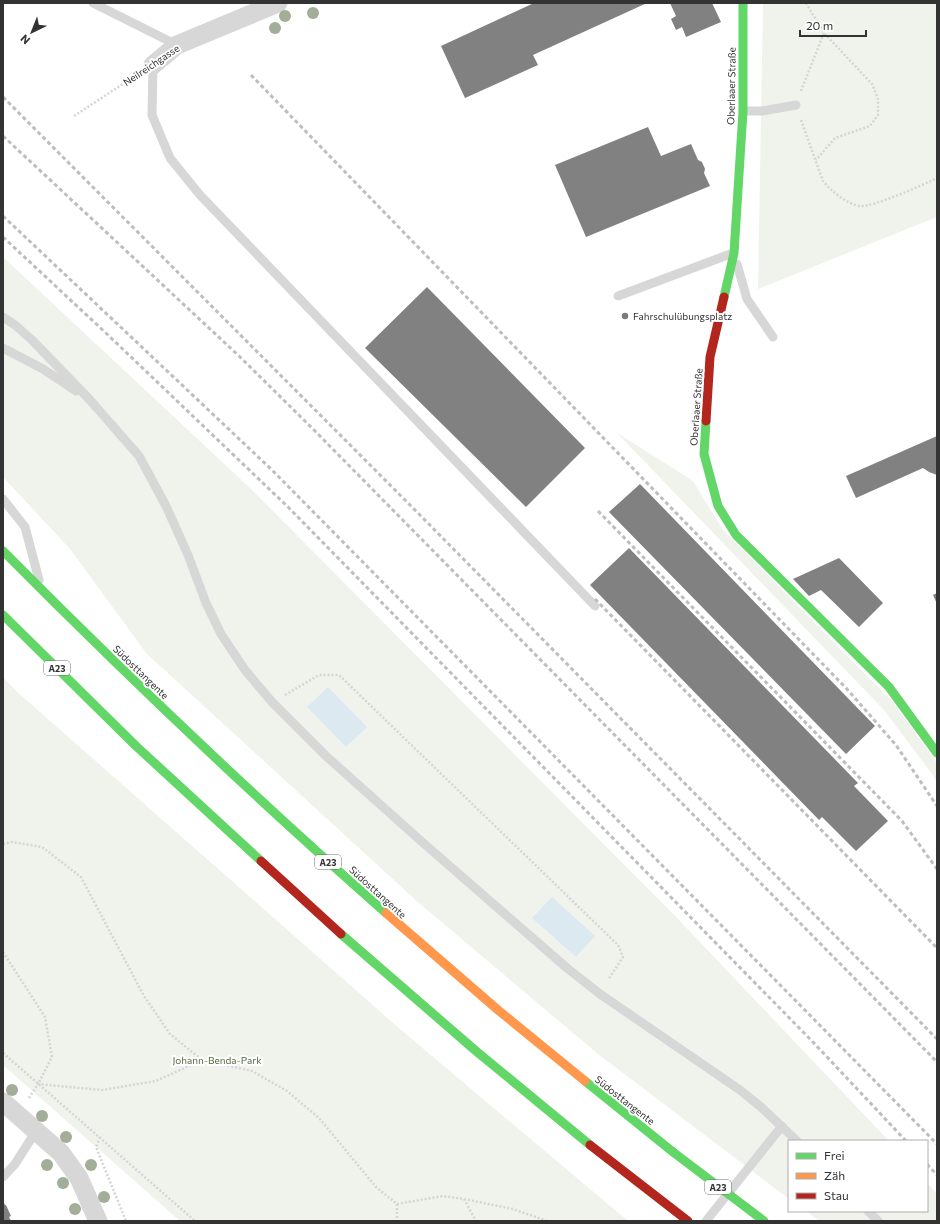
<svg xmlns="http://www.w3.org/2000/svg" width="940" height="1224" viewBox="0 0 940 1224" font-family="Commissioner,sans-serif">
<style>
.green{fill:#f0f3ec}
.water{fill:#dde9f0}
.building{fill:#818181}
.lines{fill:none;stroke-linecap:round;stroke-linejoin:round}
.path{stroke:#d5d5d5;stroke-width:2.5;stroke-dasharray:2 2;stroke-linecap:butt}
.lane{stroke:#d7d7d7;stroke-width:9}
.street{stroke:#d7d7d7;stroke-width:19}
.fast{stroke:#63d668;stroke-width:9}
.slow{stroke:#ff974d;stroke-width:9}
.jam{stroke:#b3261e;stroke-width:9}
.rail{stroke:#bebebe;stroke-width:3;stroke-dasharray:4 3;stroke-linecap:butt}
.fast-bridge{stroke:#63d668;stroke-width:9}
.tree{fill:#a2ae98}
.poi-dot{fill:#7a7a7a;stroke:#fff;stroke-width:1.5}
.labels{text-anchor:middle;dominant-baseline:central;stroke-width:4;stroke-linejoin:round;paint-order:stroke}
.shield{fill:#fff;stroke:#707070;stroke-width:1}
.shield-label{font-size:9px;font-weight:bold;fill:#333}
.street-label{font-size:10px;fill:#333;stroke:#fff}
.poi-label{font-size:10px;fill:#333;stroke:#fff;text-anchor:start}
.park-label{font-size:10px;fill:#566c43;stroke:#fff}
</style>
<rect width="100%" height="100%" fill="#fff"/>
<path class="green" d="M763,3h174v214l-179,72z
M3,257l247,231 429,432 210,221h-100v58l-191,-145 -178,-150 -273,-250 -77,-105 -67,-72z
M616,432l77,49 30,49 168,170 46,63v20l-5,-9 -48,-64z
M3,677l12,13 385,339 228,192h-448l-177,-156z
M927,1183l10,11v27h-117l-14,-10h121z"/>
<path class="water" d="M328,687l39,40 -21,20 -39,-40z
M552,897l43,39 -19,21 -44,-39z"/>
<path class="building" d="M534,3h113l-114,52 5,10 -73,33 -24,-52z
M670,3h42l9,19 -35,15 -4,-10 -6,3 -5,-11 5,-3z
M648,127l13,29 30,-12 7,16 4,2 3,7 -1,4 6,13 -124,51 -31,-72z
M427,287l158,161 -59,59 -161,-159z
M937,436v39l-8,-3 -6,-4 -67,30 -10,-22z
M640,484l235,242 -29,28 -237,-242z
M629,548l229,235 -4,3 34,35 -32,30 -34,-34 -3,3 -229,-235z
M839,558l44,45 -24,24 -38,-37 -12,6 -16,-17z
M937,593v11l-4,-9z
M3,1201l2,4h1l5,11 -2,1 2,4h-8z"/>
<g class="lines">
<path class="path" d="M806,3l18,30 48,51 6,15v16l-8,11 -35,12 -19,22
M801,91l23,-58
M74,116l61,-40
M801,120l22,61c7,9 26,25 38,25 12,1 62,-21 76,-28
M285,695l34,-20h20l279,270 5,12 -15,23
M3,844l9,-2 30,5 39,30 63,119 26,38 32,26
M3,952l42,65 7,40 -14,27 64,6 54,-9 46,-21 50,11 35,20 32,27 57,69 21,17v17
M3,1053l192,168
M29,1098l9,-14
M100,1137l-4,10 30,74
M464,1199l12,22
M397,1204l46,-8 21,3 49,10 34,12"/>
<path class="lane" d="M93,3l84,42
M153,65l-1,50 18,43 30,37 395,411
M743,111h19l34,-6
M737,264l10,35 26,38
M618,296l115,-43
M3,317l12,8 17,15 58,60 49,56 27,50 22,49 18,48 15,31 24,36 27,32 54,54 95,85 146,127 33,26 140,96 21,17 36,34
M3,348l40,21 33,22
M3,499l22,28 14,53
M3,1177l12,-13 21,-33
M868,1211l10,10
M706,1221l76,-95"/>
<path class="street" d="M153,65l24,-20 101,-42
M3,1102l58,51 18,25 19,43"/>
<path class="fast" d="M724,297l10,-44 9,-142v-108
M706,421l-2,33 14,52 18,29 153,152 48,66
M3,551c124,125 251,246 383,362
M3,615l133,131 125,115
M341,934l135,117 114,94
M585,1081l88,71"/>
<path class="slow" d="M386,913l112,97 87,71"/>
<path class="jam" d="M706,421l4,-64 14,-60
M261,861l80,73
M590,1145l98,76"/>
<path class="rail" d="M251,75l595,613 50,57 41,61
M3,97l413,414 521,528
M3,136l236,220 73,72 625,634
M3,216l269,254 665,674
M3,237l105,98 180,172 524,534 94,100
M598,511l304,310 35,48
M595,599l342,349
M927,1164l10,11"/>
<path class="fast-bridge" d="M673,1152l91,69"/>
</g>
<g class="tree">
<circle cx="313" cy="13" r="6"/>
<circle cx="285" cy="16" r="6"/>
<circle cx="275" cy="28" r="6"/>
<circle cx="12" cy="1090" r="6"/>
<circle cx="42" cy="1116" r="6"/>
<circle cx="66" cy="1137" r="6"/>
<circle cx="47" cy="1165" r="6"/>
<circle cx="91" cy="1165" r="6"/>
<circle cx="63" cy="1183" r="6"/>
<circle cx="104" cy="1197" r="6"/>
<circle cx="75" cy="1209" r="6"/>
</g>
<circle class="poi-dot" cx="625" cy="316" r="4"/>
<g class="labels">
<g class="shield">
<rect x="44" y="661" width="26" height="14" rx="3"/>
<rect x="315" y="855" width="26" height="14" rx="3"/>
<rect x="705" y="1180" width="26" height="14" rx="3"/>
</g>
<g class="shield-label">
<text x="57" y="668">A23</text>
<text x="328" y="862">A23</text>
<text x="718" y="1187">A23</text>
</g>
<g class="street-label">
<text transform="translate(151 65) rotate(-34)">Neilreichgasse</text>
<text transform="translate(731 86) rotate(-89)">Oberlaaer Straße</text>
<text transform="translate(696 407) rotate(-86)">Oberlaaer Straße</text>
<text transform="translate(141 672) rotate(44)">Südosttangente</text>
<text transform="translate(378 892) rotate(42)">Südosttangente</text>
<text transform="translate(625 1100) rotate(38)">Südosttangente</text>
</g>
<g class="poi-label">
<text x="633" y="316">Fahrschulübungsplatz</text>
</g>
<g class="park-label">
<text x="217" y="1060">Johann-Benda-Park</text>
</g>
</g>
<rect width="940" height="1224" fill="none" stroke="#333333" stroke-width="8"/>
<rect x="788" y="1140" width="140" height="72" fill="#ffffff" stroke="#adadad"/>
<rect x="796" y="1153" width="20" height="6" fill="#63d668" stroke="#adadad"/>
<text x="824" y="1160" font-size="12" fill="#333333">Frei</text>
<rect x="796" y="1173" width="20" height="6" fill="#ff974d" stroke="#adadad"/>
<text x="824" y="1180" font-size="12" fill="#333333">Zäh</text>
<rect x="796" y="1193" width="20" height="6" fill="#b3261e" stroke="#adadad"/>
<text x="824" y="1200" font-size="12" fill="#333333">Stau</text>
<g transform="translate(32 32) rotate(223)" stroke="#ffffff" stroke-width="3" paint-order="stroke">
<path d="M0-3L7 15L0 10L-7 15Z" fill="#333333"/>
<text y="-6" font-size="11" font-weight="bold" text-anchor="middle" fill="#333333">N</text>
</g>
<path d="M800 30v6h66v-6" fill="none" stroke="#333333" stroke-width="2"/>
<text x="806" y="30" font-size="12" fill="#333333" stroke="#ffffff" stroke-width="3" paint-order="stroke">20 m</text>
</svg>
